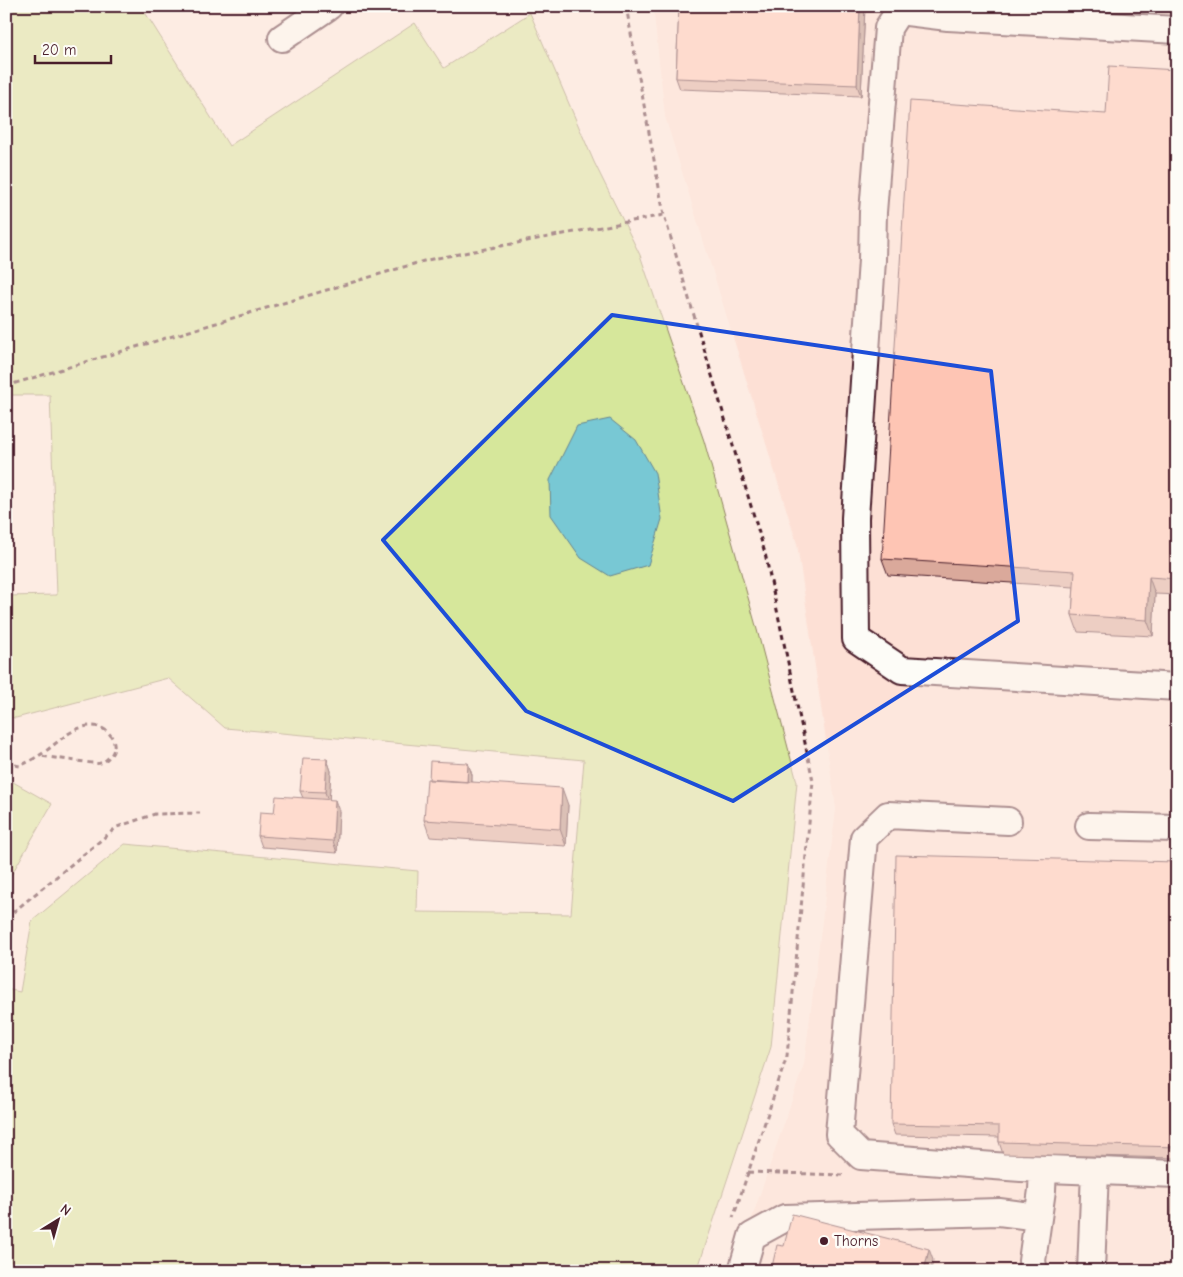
<svg xmlns="http://www.w3.org/2000/svg" width="1183" height="1277" viewBox="0 0 1183 1277" font-family="'Comic Neue',sans-serif">
<style>
.built{fill:#fde0d5}
.green{fill:#d6e79b;stroke:#908363}
.water{fill:#78c8d4;stroke:#668490}
.lines{fill:none;stroke-linecap:round;stroke-linejoin:round}
.minor-casing{stroke:#4a1f2b;stroke-width:30}
.path{stroke:#4a1f2b;stroke-width:3;stroke-dasharray:5 4;stroke-linecap:butt}
.minor{stroke:#fdfcf7;stroke-width:26}
.wall{fill:#daa99b;stroke:#4a1f2b}
.shaded-wall{fill:#b28a7e;stroke:#4a1f2b}
.building{fill:#fec5b4;stroke:#4a1f2b}
.marked{fill:none;stroke:#1d4ed8;stroke-width:4;stroke-linejoin:round}
.poi-dot{fill:#4a1f2b;stroke:#fdfcf7;stroke-width:2}
.labels{text-anchor:middle;dominant-baseline:central;stroke-width:5;stroke-linejoin:round;paint-order:stroke}
.poi-label{font-size:15px;fill:#4a1f2b;stroke:#fdfcf7;text-anchor:start}
</style>
<rect width="100%" height="100%" fill="#fdece3"/>
<filter id="ink" filterUnits="userSpaceOnUse"><feTurbulence type="fractalNoise" baseFrequency=".02" numOctaves="2"/><feDisplacementMap in="SourceGraphic" scale="10" xChannelSelector="R" yChannelSelector="G"/><feConvolveMatrix kernelMatrix="1 2 1 2 8 2 1 2 1" color-interpolation-filters="sRGB"/></filter>
<g filter="url(#ink)">
<path class="built" d="M653,6h524v1265h-443l70,-207 32,-255 -39,-265 -132,-427z"/>
<path class="green" d="M6,6h135l88,140 186,-123 29,45 86,-55 64,149 46,93 64,186 52,185 41,156 -26,265 -74,224h-691v-282l14,3 12,-71 93,-77 293,27 -1,41 154,2 13,-154 -359,-32 -57,-50 -152,40 -10,-1v-121l51,-1 -7,-200h-44z
M6,778l46,26 -46,80z"/>
<path class="water" d="M610,419l26,21 19,33 7,46 -14,46 -38,11 -29,-18 -30,-43 -1,-35 27,-54z"/>
<g class="lines">
<g class="minor-casing">
<path id="minor" d="M899,6v5l49,6 1,-11
M899,11l-11,17 -15,184 -1,48 -17,258 1,121 46,31 275,17
M948,17l229,13
M282,38l47,-32
M1008,821l-120,-6 -24,23 -25,296 22,22 160,12 156,6
M1089,826l88,2
M742,1271l10,-35 33,-18 214,-6 39,5
M1034,1271l-2,-10 10,-71 1,-21
M1091,1271l4,-100"/>
</g>
<path class="path" d="M626,6l38,209 101,338 48,228 -26,275 -54,162
M6,384l3,1 418,-125 237,-45
M6,763l14,3c6,-3 14,-7 20,-11 16,-10 30,-28 50,-29 18,-2 34,20 17,33 -1,1 -5,4 -7,4 -2,1 -5,0 -8,0l-52,-7
M6,918l111,-91 38,-13 45,-1
M748,1172l95,3"/>
<use href="#minor" class="minor"/>
</g>
<path class="wall" d="M679,6h186l-4,90 -181,-7 -4,-11z
M1177,70v525l-22,-1 -2,42 -75,-4 -6,-17 2,-28 -186,-12 -6,-16 224,-445z
M327,759l4,12 -2,28 10,12 -2,42 -75,-6 -4,-11 16,-23 29,-15 -3,-7z
M468,763l4,12v7l96,23 -2,41 -136,-9 -6,-17z
M1177,862v296l-174,-4 -4,-12v-5l-104,-2 -4,-11z"/>
<path class="shaded-wall" d="M860,6h5l-4,90 -4,-11z
M1149,577l6,17 -2,42 -6,-16z
M327,759l4,12 -2,33 -4,-12z
M468,763l4,12 -1,22 -4,-11z
M562,788l6,17 -2,41 -6,-17z
M335,800l4,11 -2,42 -4,-12z
M929,1249l4,11 -2,11h-7z"/>
<path class="building" d="M679,6h181l-3,79 -181,-7z
M1109,66l68,4v509l-28,-2 -2,43 -75,-5 3,-44 -193,-12 28,-458 196,13z
M303,758l24,1 -2,33 -25,-1z
M430,761l38,2 -1,19 -38,-2z
M427,779l135,9 -2,41 -136,-9z
M276,796l59,4 -2,41 -75,-5 2,-24 14,1z
M896,855l281,7v285l-178,-5v-16l-108,-2z
M1172,1193h5v78h-7z
M792,1214l137,35 -5,22h-153l6,-26 7,1z"/>
</g>
<path d="M0 0H1183V1277H0ZM612,315l379,56 27,250 -285,180 -207,-90 -143,-171z" fill="#fdece3" fill-opacity=".55" fill-rule="evenodd"/>
<path class="marked" d="M612,315l379,56 27,250 -285,180 -207,-90 -143,-171z"/>
<circle class="poi-dot" cx="824" cy="1241" r="5"/>
<g class="labels">
<g class="poi-label">
<text x="834" y="1241">Thorns</text>
</g>
</g>
<rect width="1183" height="1277" fill="none" stroke="#fdfcf7" stroke-width="25"/>
<rect x="12" y="12" width="1158" height="1252" fill="none" stroke="#4a1f2b" stroke-width="2" filter="url(#ink)"/>
<g transform="translate(58 1220) rotate(37)" stroke="#fdfcf7" stroke-width="4" paint-order="stroke">
<path d="M0-4L9 19L0 12L-9 19Z" fill="#4a1f2b"/>
<text y="-8" font-size="14" font-weight="bold" text-anchor="middle" fill="#4a1f2b">N</text>
</g>
<path d="M35 55v8h76v-8" fill="none" stroke="#4a1f2b" stroke-width="2.5"/>
<text x="42" y="55" font-size="15" fill="#4a1f2b" stroke="#fdfcf7" stroke-width="4" paint-order="stroke">20 m</text>
</svg>
